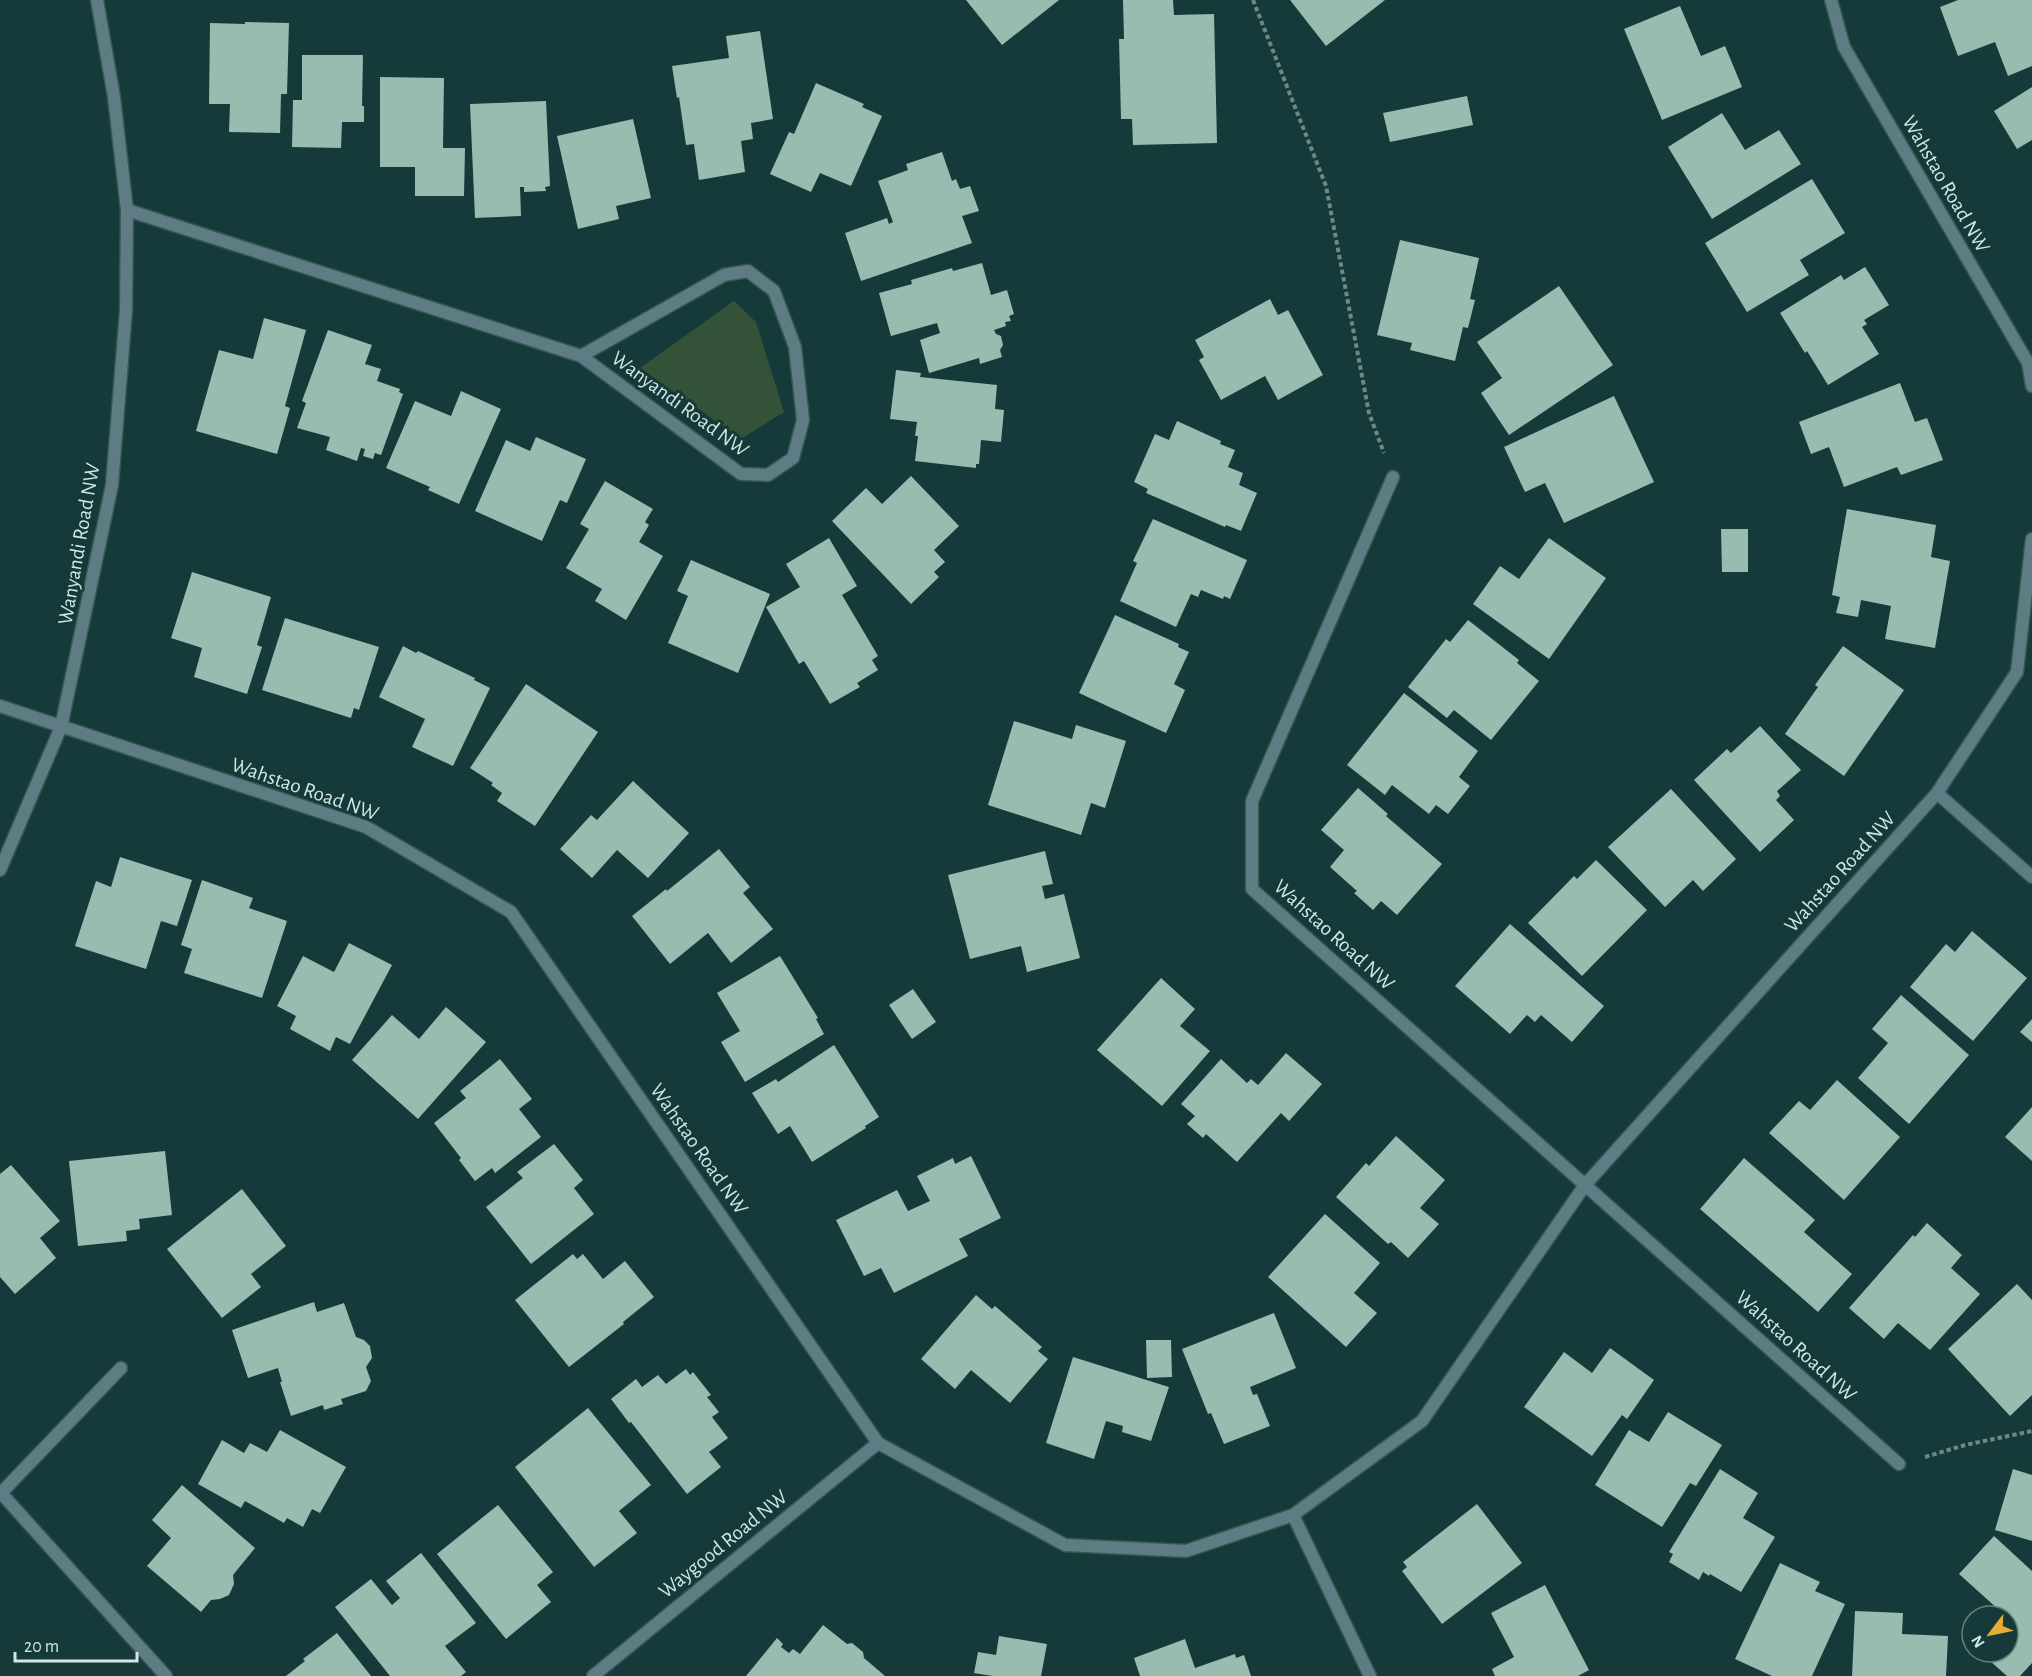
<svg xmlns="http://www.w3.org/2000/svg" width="2032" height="1676" viewBox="0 0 2032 1676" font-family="'Alegreya Sans',sans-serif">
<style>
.green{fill:#335238}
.building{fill:#99bcb0}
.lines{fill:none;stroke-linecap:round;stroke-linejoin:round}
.minor-casing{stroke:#345655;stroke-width:15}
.tertiary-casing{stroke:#345655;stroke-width:15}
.path{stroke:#6c8989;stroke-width:4;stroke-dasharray:4.5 3;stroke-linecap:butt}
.minor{stroke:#5f7b83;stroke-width:12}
.tertiary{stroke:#5f7b83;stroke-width:12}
.labels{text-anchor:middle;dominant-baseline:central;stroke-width:6;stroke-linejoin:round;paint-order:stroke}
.street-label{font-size:21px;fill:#d2e6e5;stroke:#163a3a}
</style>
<rect width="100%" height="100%" fill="#163a3a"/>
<path class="green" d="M734,301l22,21 28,90 -43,27 -101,-71z"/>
<path class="building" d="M966,0h93l-57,45z
M1123,0h50l1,15 40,-1 3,129 -84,2 -1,-26h-11l-2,-80h5z
M1290,0h95l-59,46z
M1958,0h74v66l-24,10 -13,-34 -37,14 -18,-49z
M1680,6l21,50 24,-10 17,41 -80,33 -38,-91z
M245,22l44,1 -2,71h-6l-1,39 -51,-1 1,-28h-21l1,-81 35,1z
M760,31l13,88 -22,4 2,16 -12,2 4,31 -46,8 -5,-36 -8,1 -7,-48 -2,1 -5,-32 57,-8 -3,-22z
M302,55h61l-1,51h2v16h-22l-1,26 -49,-1 1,-47h9z
M380,77l64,1 -1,70h22l-1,48h-49v-29h-35z
M816,83l48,21 -2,3 20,9 -31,70 -31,-13 -9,19 -41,-18 19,-42 5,2z
M2032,87v53l-15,9 -23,-38z
M1467,96l6,29 -83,17 -7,-29z
M546,101l4,85 -5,1 1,4 -22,1v-5h-4l1,29 -46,2 -5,-114z
M1722,113l23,37 34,-20 22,34 -89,55 -44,-72z
M633,119l18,79 -35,8 3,13 -41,10 -21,-93z
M942,152l10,29 4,-2 4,10 10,-3 9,25 -17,5 10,27 -111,38 -16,-48 42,-15 2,6 4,-2 -15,-41 30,-11 -2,-6z
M1812,179l33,54 -45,27 9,15 -62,37 -42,-69z
M1400,240l79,18 -9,41 5,1 -7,28 -5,-1 -8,34 -45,-11 2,-7 -35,-8z
M982,263l9,32 16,-5 7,24 -5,2 2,5 -6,1 1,4 -12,4 2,4 5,2 2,9 -3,5 2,7 -22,7 -1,-6 -50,15 -9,-33 20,-7 -3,-10 -46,13 -12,-43 33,-9 -1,-4 41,-12 1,3z
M1865,267l24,38 -25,15 3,4 -5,3 17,27 -51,31 -21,-34 -2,2 -25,-40 61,-38 3,5z
M1559,286l54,79 -104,70 -28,-42 21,-15 -25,-36z
M1270,299l8,16 10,-5 35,65 -45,25 -13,-24 -44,24 -22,-40 5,-3 -9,-17z
M264,318l42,12 -21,76 5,2 -13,46 -81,-23 23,-81 34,9z
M328,330l44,15 -7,19 16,5 -4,12 23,8 -1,3 4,2 -22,61 -6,-2 -2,6 -10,-3 2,-7 -4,-1 -4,13 -31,-11 4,-13 -33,-9 9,-25 -4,-2z
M896,370l25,3 -1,4 77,8 -2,24 9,1 -3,32 -20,-2 -2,24h-3v4l-61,-7 3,-25h-3l2,-14 -27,-3z
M1900,383l15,39 12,-4 16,42 -42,15 -4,-8 -53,20 -15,-40 -18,7 -12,-32z
M461,391l40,18 -42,95 -31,-14 2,-3 -44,-19 29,-67 36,15z
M1614,396l40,86 -90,41 -19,-40 -20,9 -21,-45z
M1177,421l44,20 -1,3 15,6 -7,17 15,6 -4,12 18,8 -16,38 -15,-6 -1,2 -79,-34 2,-4 -14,-7 21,-48 14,6z
M536,437l50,22 -19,44 -7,-3 -18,41 -67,-30 31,-71 24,11z
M911,476l48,50 -25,24 11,12 -11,10 5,5 -28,27 -79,-83 34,-33 16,16z
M605,481l48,28 -8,13 4,3 -10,17 24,14 -37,64 -31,-19 7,-12 -36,-21 23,-39 -9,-5z
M1847,509l89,16 -5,32 19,4 -15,87 -50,-9 6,-33 -30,-6 -3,17 -22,-4 4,-16 -8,-2z
M1153,519l94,41 -17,39 -6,-3 -1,3 -22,-9 -3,7 -7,-3 -15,33 -56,-26 17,-38 -4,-2z
M1721,529h27v43h-26z
M829,538l28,48 -15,9 36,61 -6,4 6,10 -21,13 3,4 -30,17 -26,-43 -5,3 -33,-57 34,-20 -14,-23z
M1549,538l57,40 -57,81 -76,-55 27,-38 19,13z
M691,560l79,34 -32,79 -70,-30 20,-47 -11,-5z
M192,572l79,25 -14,48 5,2 -15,47 -53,-17 8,-29 -31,-10z
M1115,615l64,29 -1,3 11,5 -15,32 11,6 -19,43 -87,-40z
M285,618l94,29 -20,63 -5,-2 -3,10 -89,-28z
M1468,620l51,40 -2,3 22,18 -48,59 -37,-30 -7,8 -39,-31 38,-48 4,3z
M403,646l13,7 2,-2 57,27 -1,2 16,8 -37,78 -41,-19 13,-28 -46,-22z
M1843,646l61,44 -60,86 -59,-42 33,-47 -3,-2z
M526,684l72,48 -63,94 -38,-25 5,-8 -11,-8 2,-2 -23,-15z
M1404,693l74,58 -19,26 11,9 -22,28 -12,-9 -7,9 -37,-29 -7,10 -38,-30z
M1014,721l58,18 4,-14 50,16 -21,67 -14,-5 -10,32 -93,-30z
M1760,726l41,44 -24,21 3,5 -4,4 18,20 -34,32 -66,-72 33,-31 4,4z
M633,781l56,52 -41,45 -31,-28 -25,28 -32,-29 31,-34 6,5z
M1358,788l30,26 -2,2 56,48 -45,51 -16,-14 -8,9 -19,-17 3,-2 -27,-24 14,-17 -23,-20z
M1671,789l65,70 -33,32 -10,-11 -28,27 -57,-60z
M719,849l31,38 -7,6 30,36 -42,34 -23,-30 -38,31 -38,-48 34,-27 1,2z
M1045,851l8,33 -11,2 3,13 19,-5 16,64 -53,14 -6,-26 -51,13 -22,-84z
M120,857l72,23 -15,46 -16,-5 -15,48 -71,-23 21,-65 15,6z
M1596,860l51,50 -65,66 -54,-53 46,-47 3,3z
M202,880l51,18 -4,10 38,13 -25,77 -78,-25 8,-24 -11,-4z
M1510,924l94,82 -32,36 -31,-27 -6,7 -8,-7 -17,19 -55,-48z
M1972,931l55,47 -54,63 -63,-54 36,-43 9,8z
M349,943l43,22 -42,79 -14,-7 -6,14 -40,-22 6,-13 -19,-10 26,-50 31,16z
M780,956l38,62 -2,1 8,15 -79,48 -24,-40 19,-11 -23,-38z
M1161,978l34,31 -15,17 30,25 -48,55 -65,-56z
M913,989l23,33 -24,17 -23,-34z
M1901,995l68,60 -60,69 -51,-46 30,-35 -16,-14z
M446,1007l40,35 -68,77 -66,-59 40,-45 27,24z
M2032,1019v23l-12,-10z
M834,1045l45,72 -14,9 1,2 -54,34 -22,-36 -12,8 -26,-41 24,-14 2,3z
M1286,1053l36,31 -33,37 -8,-8 -44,49 -31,-28 -3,4 -16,-14 8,-8 -14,-12 40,-45 26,24 4,-4 7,6z
M500,1059l32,40 -13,10 22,28 -46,36 -3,-5 -17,13 -16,-21 2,-2 -27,-35 32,-25 -6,-7z
M1837,1080l63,57 -56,63 -75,-67 30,-32 11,9z
M2032,1107v54l-27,-24z
M1396,1136l49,44 -25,28 19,16 -31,34 -17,-16 -3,2 -52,-47 30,-34 3,3z
M554,1144l29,36 -9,8 20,26 -63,50 -45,-57 37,-29 -6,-6z
M165,1151l7,64 -33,4 1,10 -14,2 1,10 -49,5 -9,-85z
M971,1156l30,62 -42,21 9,17 -74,37 -13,-25 -17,8 -28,-56 61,-30 11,21 22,-10 -13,-25 36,-18 2,6z
M1744,1158l71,62 -11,12 48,42 -34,38 -118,-103z
M11,1165l49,56 -20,17 16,20 -41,36 -15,-17v-103z
M242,1189l44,57 -35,28 10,13 -39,31 -55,-69z
M1325,1214l55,49 -26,30 23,20 -31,34 -78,-70z
M1927,1223l35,32 -11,13 29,26 -50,56 -32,-27 -14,16 -35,-31 64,-73 2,2z
M573,1254l4,5 6,-5 20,25 22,-18 29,36 -31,25 1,2 -55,43 -54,-67z
M2017,1284l15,16v95l-22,21 -62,-67z
M976,1295l16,14 3,-3 47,41 -4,4 10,8 -38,44 -39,-33 -16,19 -34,-30z
M314,1302l3,10 27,-9 12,34 8,3 6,6 2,12 -6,9 5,14 -5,10 -25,8 2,5 -19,6 -1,-5 -32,11 -11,-34h2l-4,-14 -30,10 -16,-48z
M1274,1313l22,55 -46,19 3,8 4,-1 13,32 -46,18 -13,-31 -3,1 -26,-65z
M1146,1340h25l1,37 -25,1z
M1610,1348l44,32 -27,39 -5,-4 -30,41 -68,-49 40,-55 28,21z
M1073,1357l96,30 -18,54 -29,-9 1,-6 -17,-5 -12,38 -48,-16z
M686,1369l4,6 3,-3 18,23 -4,2 12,15 -7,5 16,21 -19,14 12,15 -34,27 -56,-72 -2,1 -18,-24 25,-20 6,8 16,-12 8,9z
M588,1408l63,77 -32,26 18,22 -43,34 -79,-100z
M1668,1412l54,33 -26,41 -6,-3 -28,44 -67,-42 34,-55 20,12z
M280,1430l66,37 -26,46 -8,-4 -9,18 -16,-9 -3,5 -39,-22 -4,7 -43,-24 24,-44 22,13 6,-10 17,9z
M1720,1469l38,24 -15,25 32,19 -34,55 -31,-18 -1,2 -6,-4 -4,8 -30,-18 4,-8 -4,-2z
M2013,1469l19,6v66l-37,-11z
M182,1485l73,63 -22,27 1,9 -5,11 -9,4 -9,1 -10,12 -54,-46 24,-28 -19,-18z
M1477,1504l45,59 -80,61 -40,-53 5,-4 -4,-5z
M498,1505l55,67 -16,13 14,17 -45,37 -69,-85z
M1994,1536l38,35v92l-12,13h-13l-27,-24h28v-36h-14l5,-6 -40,-36z
M421,1553l55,70 -31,23 21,26 -5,4h-71l-55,-69 36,-28 21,26 8,-7 -14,-17z
M1780,1563l40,19 -5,9 30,13 -33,72h-40l-37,-17z
M1545,1585l44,85 -11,6h-83l-3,-7 22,-12 -23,-44z
M1855,1611l48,2 -1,21 46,2 -2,40h-94z
M823,1625l24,19 5,-1 11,9 1,6 21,18h-139l31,-38 6,6 -2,3 8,6 4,-4 7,5z
M337,1633l34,43h-85l19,-15 -2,-2z
M999,1636l48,8 -6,32h-48l-19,-3 4,-21 18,3z
M1185,1639l10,29 40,-14 1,4 8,-3 7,21h-111l-6,-18z"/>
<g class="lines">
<g class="minor-casing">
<path id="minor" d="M1831,0l13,47 184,316 4,23
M127,210l454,146 160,118 27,1 25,-17 10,-38 -8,-73 -21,-56 -26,-20 -24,4 -143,81
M1393,477l-141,324v88l647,575
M0,706l366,121 145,85 367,531 187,102 121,6 107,-36 129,-94 163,-236 352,-392 80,-121 15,-133
M1937,793l95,84
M1,1493l165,183
M0,1494l121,-126
M1293,1515l77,161
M593,1676l285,-233"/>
</g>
<g class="tertiary-casing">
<path id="tertiary" d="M0,870l61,-143 51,-242 14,-175 1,-100 -13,-113 -17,-97"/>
</g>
<path class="path" d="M1253,0l73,186 43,227 15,40
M1925,1457l40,-12 67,-14"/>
<use href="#minor" class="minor"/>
<use href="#tertiary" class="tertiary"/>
</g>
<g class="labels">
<g class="street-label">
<text transform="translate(1946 184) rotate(60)">Wahstao Road NW</text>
<text transform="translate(680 404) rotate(36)">Wanyandi Road NW</text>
<text transform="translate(79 544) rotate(-80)">Wanyandi Road NW</text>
<text transform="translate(305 789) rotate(19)">Wahstao Road NW</text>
<text transform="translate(1840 872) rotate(-48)">Wahstao Road NW</text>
<text transform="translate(1334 935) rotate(42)">Wahstao Road NW</text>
<text transform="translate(699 1149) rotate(55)">Wahstao Road NW</text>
<text transform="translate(1796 1346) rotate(42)">Wahstao Road NW</text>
<text transform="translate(723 1544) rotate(-39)">Waygood Road NW</text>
</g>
</g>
<g transform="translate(1990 1634) rotate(238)"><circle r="28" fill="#163a3a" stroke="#617f7e" stroke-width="1.5"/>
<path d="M0-4.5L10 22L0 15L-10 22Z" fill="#e7ac36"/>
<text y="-9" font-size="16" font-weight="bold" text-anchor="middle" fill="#d2e6e5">N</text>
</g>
<path d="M15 1652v9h122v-9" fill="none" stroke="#d2e6e5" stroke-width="3"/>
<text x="24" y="1652" font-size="18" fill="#d2e6e5" stroke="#163a3a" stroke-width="4.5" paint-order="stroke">20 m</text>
</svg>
